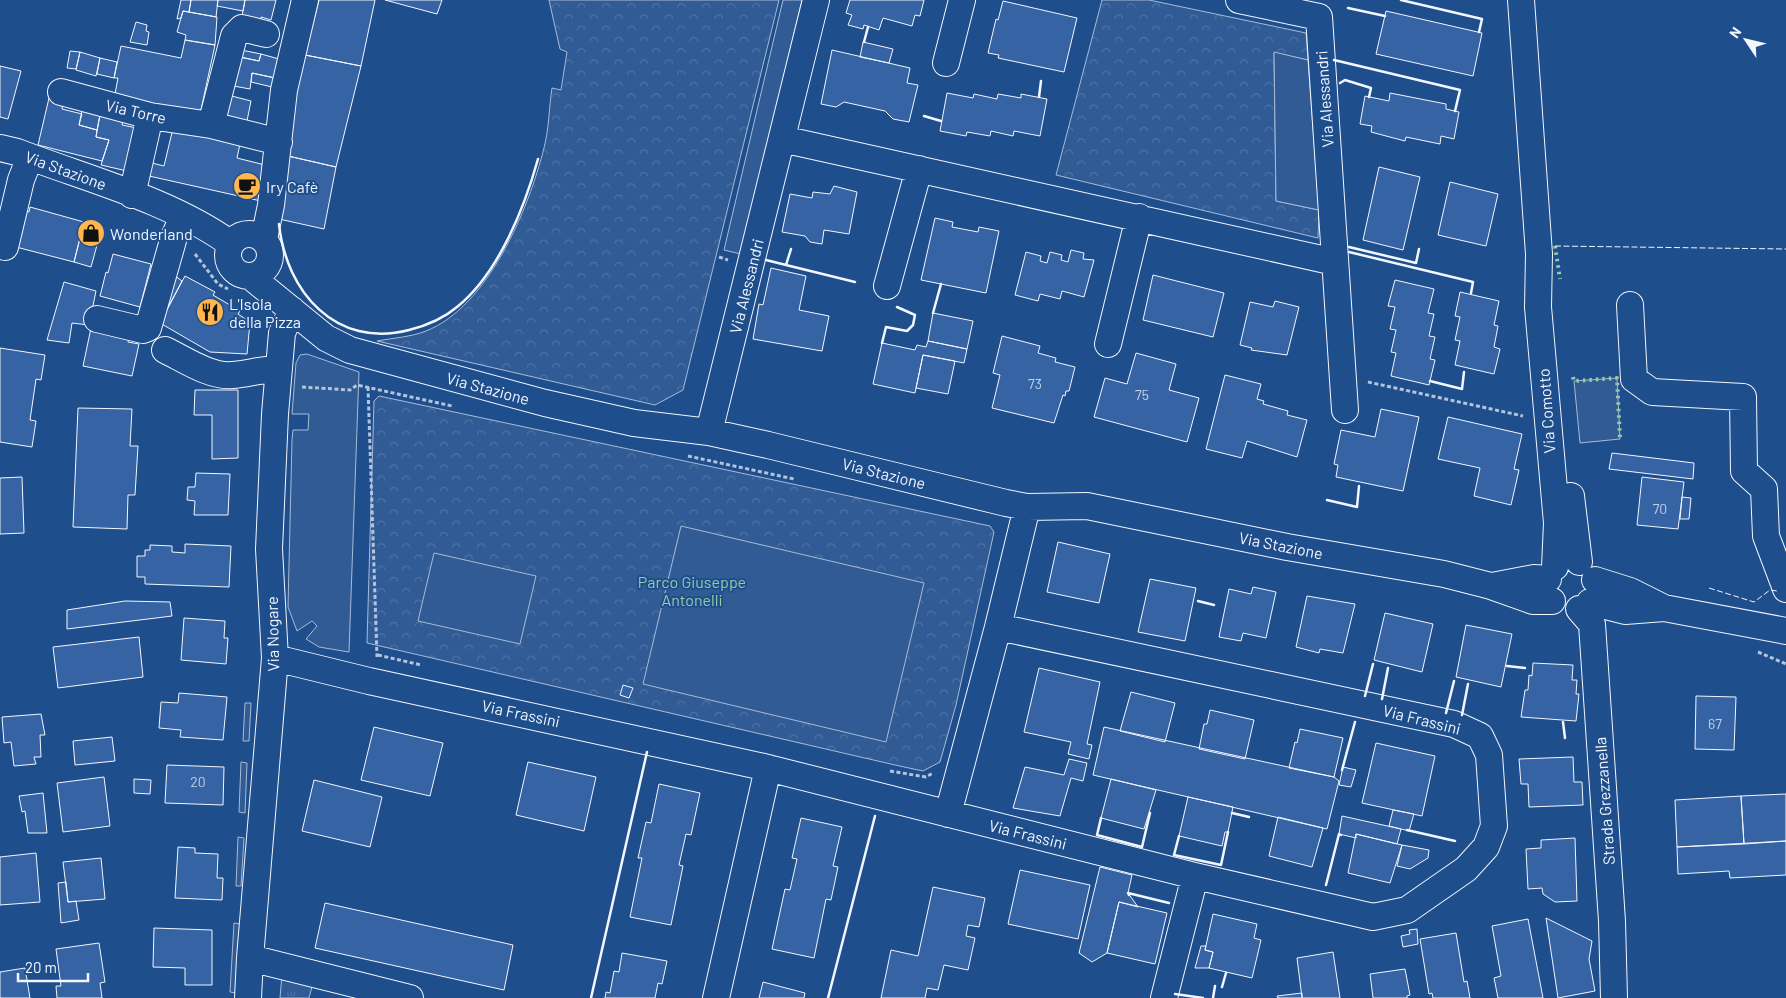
<svg xmlns="http://www.w3.org/2000/svg" width="1786" height="998" viewBox="0 0 1786 998" font-family="Barlow,sans-serif">
<style>
.grass{fill:url(#grass-tufts);stroke:#a8bbd7}
.park{fill:url(#park-crowns);stroke:#a8bbd7}
.built{fill:#305b95;stroke:#a8bbd7}
.building{fill:#3563a3;stroke:#f2f6ff}
.lines{fill:none;stroke-linecap:round;stroke-linejoin:round}
.minor-casing{stroke:#f2f6ff;stroke-width:28}
.path{stroke:#b3c4dc;stroke-width:3;stroke-dasharray:4 2.5;stroke-linecap:butt}
.minor{stroke:#1f4e8c;stroke-width:26}
.hedge{stroke:#97c8a6;stroke-width:4;stroke-dasharray:2.5 4;stroke-linecap:butt}
.fence{stroke:#f2f6ff;stroke-width:1;stroke-dasharray:6 2.5;stroke-linecap:butt}
.wall{stroke:#f2f6ff;stroke-width:2.5}
.labels{text-anchor:middle;dominant-baseline:central;stroke-width:4;stroke-linejoin:round;paint-order:stroke}
.number-label{font-size:14px;fill:#c3d1e8}
.street-label{font-size:16px;fill:#f2f6ff;stroke:#1f4e8c}
.poi-label{font-size:16px;fill:#f2f6ff;stroke:#1f4e8c;text-anchor:start}
.park-label{font-size:16px;fill:#97c8a6;stroke:#1f4e8c}
</style>
<defs>
<pattern id="grass-tufts" width="24" height="20" patternUnits="userSpaceOnUse" patternTransform="scale(1.25)"><rect width="24" height="20" fill="#305b95"/><path d="M3 7l-1-3M5 7V3M7 7l1-3M15 17l-1-3M17 17v-4M19 17l1-3" fill="none" stroke="#4e73a5"/></pattern>
<pattern id="park-crowns" width="20" height="18" patternUnits="userSpaceOnUse" patternTransform="scale(1.25)"><rect width="20" height="18" fill="#305b95"/><path d="M2 6a3 3 0 1 1 6 0M12 15a3 3 0 1 1 6 0" fill="none" stroke="#4e73a5"/></pattern>
</defs>
<rect width="100%" height="100%" fill="#1f4e8c"/>
<path class="grass" d="M282,974l31,9 -4,15h-29z"/>
<path class="park" d="M549,0h230l-96,390 -28,15 -278,-64c16,-3 34,-4 49,-10 62,-24 103,-123 118,-183 5,-19 5,-41 8,-60l9,2 6,-38 -7,-3z
M1102,0h47l157,33 2,27 -34,-7 2,148 43,9 -1,28 -262,-63z
M379,396l611,130 4,6 -38,173 -16,57 -17,9 -28,-6 -528,-122 7,-242z"/>
<path class="built" d="M783,0h19l-61,254 -17,-4z
M1274,52l34,8 11,150 -43,-9z
M307,354l52,18 -10,280 -30,-5 -13,-8 11,-13 -5,-5 -15,10 -9,-24 4,-167 1,-10h15l1,-16h-17l4,-51 4,-8z
M1617,378l3,61 -40,4 -6,-62z
M681,526l243,57 -38,159 -243,-58z
M434,553l102,23 -16,68 -102,-23z
M245,703h6l-2,38h-6z
M241,762l6,1 -2,50 -6,-1z
M238,837l6,1 -3,48h-5z
M234,923l7,1 -4,69 -7,-1z"/>
<path class="building" d="M181,0h10l-2,12 -6,-1 -2,7 -4,1z
M191,0h27l-2,17 -27,-5z
M218,0h27l-2,11 -26,-5z
M245,0h31l-5,20 -10,-3v2l-19,-3z
M319,0h56l-14,66 -56,-11z
M385,0h57l-5,14z
M850,0h74l-4,16 -5,-1 -3,11 -29,-8 -4,12 -15,-5 -1,4 -15,-4 4,-10 -6,-2z
M1003,1l74,17 -13,54 -66,-14 1,-3 -11,-2 8,-34 2,1z
M183,11l34,6 -2,28 -30,-5 1,-5 -9,-3z
M1386,11l96,22 -9,43 -97,-22z
M136,22l11,3 -1,6 3,1 -2,13 -17,-3z
M185,40l30,5 -16,74 -85,-20 4,-21h-4l7,-32 60,12z
M863,42l30,7 -4,14 -29,-6z
M241,50l20,4 -2,7 -20,-4z
M832,50l78,18 -3,15 11,2 -9,37 -16,-3 -8,-8 -41,-9 -8,5 -15,-3z
M70,51l10,1 -4,17 -9,-1z
M80,52l20,6 -4,18 -20,-6z
M261,54l18,5 -4,19 -23,-5 -2,16 -22,-4 8,-29 23,5z
M305,55l56,11 -25,101 -48,-11 10,-72z
M100,58l17,4 -3,16 -17,-4z
M0,66l21,5 -13,48 -8,-2z
M252,73l23,5 -3,9 -21,-5z
M947,93l26,5 1,-4 23,5 1,-5 23,4v-4l26,5 -7,37 -26,-5 -1,5 -22,-5 -1,5 -23,-4 -1,4 -26,-5z
M1390,93l56,11v5l13,3 -5,27 -13,-3 -1,8 -34,-7 -1,4 -34,-9 1,-6 -12,-2 5,-28 24,5z
M228,95l23,6 -5,25 -23,-5z
M49,98l14,3 -1,8 20,5 -3,11 18,5 -1,7 13,3 -7,21 -64,-16z
M82,110l18,5 -3,15 -18,-5z
M100,115l23,5 -1,5 15,3 -10,43 -26,-6 8,-25 -13,-3z
M174,124l67,15 -4,19 32,8 -8,35 -112,-25 3,-13 12,3z
M288,156l48,11 -12,62 -45,-10z
M1379,167l41,10 -17,73 -40,-10z
M1450,182l48,12 -12,52 -48,-11z
M834,186l23,6 -8,42 -25,-4 -2,14 -12,-2 -5,-6 -23,-4 8,-38 22,4 1,-6 17,2z
M30,207l54,15 -10,40 -58,-15 10,-36 3,1z
M935,218l18,4 -1,5 26,5 1,-5 20,4 -13,62 -65,-13z
M84,222l18,5 -11,40 -17,-5z
M1071,250l13,3 -1,6 11,1 -10,37 -22,-6 -2,8 -20,-5 -2,7 -23,-6 11,-43 15,4 -1,5 7,2 3,-11 12,3 -1,5 7,2z
M113,254l38,10 -11,43 -40,-11 6,-24 2,1z
M771,268l35,8 -7,34 30,6 -7,35 -69,-12 6,-35 4,1z
M174,275l8,6 -21,39z
M1153,275l71,18 -11,44 -70,-17z
M185,276l30,16 -2,3 27,16 -2,3 12,8 -3,32 -37,-2 -50,-29z
M1395,280l39,9 -6,24 6,1 -5,22 6,1 -5,22 5,1 -6,25 -38,-9 5,-23 -5,-1 5,-22 -6,-1 5,-22 -7,-1z
M64,282l32,9 -7,34 -17,-2 -3,20 -22,-3z
M1460,292l39,9 -5,24 4,1 -4,21 6,2 -6,25 -39,-9 5,-24 -5,-1 5,-23 -5,-1z
M1275,301l24,6 -12,48 -36,-5 1,-2 -12,-3 10,-43 23,5z
M933,313l40,8 -6,28 -39,-8z
M91,328l38,8 -1,6 11,2 -7,32 -49,-10z
M1002,336l38,10 -2,7 18,5 -1,4 20,5 -6,24h-3l-1,5 -2,-1 -9,28 -62,-15 8,-33 -7,-2z
M928,341l39,8 -3,14 -41,-8 -8,38 -42,-9 9,-41 33,7 2,-5 9,2z
M0,348l45,7 -4,25 -5,-1 -6,41 6,1 -4,26 -32,-5z
M1136,353l40,11 -7,26 30,8 -12,44 -93,-25 11,-39 22,6z
M923,355l32,6 -7,33 -32,-6z
M1225,375l36,9 -4,15 7,2 -1,3 25,7 -1,4 20,5 -10,37 -50,-16 -5,17 -36,-9z
M195,390h43v68l-26,1v-44h-18z
M78,408l54,1 -2,37h8l-3,49h-7l-1,34 -54,-2z
M1381,409l38,8 -16,74 -67,-14 2,-12 -4,-1 7,-34 34,7z
M1448,417l74,17 -8,35 5,1 -8,35 -37,-9 6,-28 -42,-9z
M1612,453l82,10 -1,16 -84,-10z
M196,473l34,1 -2,41h-34l1,-14 -8,-1 1,-13h7z
M22,477l2,56 -24,1v-56z
M1642,477l42,5 -6,47 -41,-4z
M1682,497l9,1 -2,21h-9z
M1058,542l52,12 -11,49 -52,-11z
M185,544l46,2 -2,41 -84,-3v-7h-8v-21h8v-6h5v-5l22,1v6l13,1z
M1150,579l46,9 -11,53 -47,-9z
M1253,587l23,5 -10,46 -23,-5 -2,8 -22,-4 10,-48 22,5z
M1307,596l48,8 -12,49 -23,-4 -1,4 -23,-6z
M125,601l45,1 2,14 -105,13v-19z
M1385,613l48,11 -11,48 -48,-12z
M184,618l41,3 -1,17h4l-2,26 -45,-4z
M1466,625l46,9 -11,53 -45,-10z
M139,637l4,40 -85,11 -5,-41z
M1533,663l40,2 -1,15h5l-1,14h3l-3,27 -55,-4 4,-27h3l1,-15 3,1z
M1039,668l61,14 -13,62 5,1 -3,14 -21,-5 3,-12 -47,-10z
M623,685l10,3 -4,10 -9,-3z
M1131,692l44,11 -10,39 -45,-11z
M179,693l48,4 -4,43 -43,-3 1,-7 -22,-2 2,-26 17,1z
M1696,696l40,1 -2,53 -39,-1z
M1210,710l44,10 -9,39 -46,-10 5,-25h3z
M41,714l4,21h-5l1,22h-7l2,7 -22,2 -3,-24 -7,1 -2,-26z
M374,727l69,16 -13,53 -69,-16z
M1104,727l230,50 5,4 -12,48 -234,-54z
M1300,729l43,9 -9,39 -45,-9 6,-26 2,1z
M112,737l3,24 -40,4 -2,-24z
M1376,743l59,13 -13,60 -60,-13z
M1573,757l1,25h8l1,23 -54,2 -1,-23h-7l-2,-25z
M1069,759l18,4 -4,18 -12,-3 -11,38 -47,-8 12,-41 39,8z
M528,762l68,15 -12,54 -68,-16z
M167,765l57,2 -1,38 -58,-2z
M1343,767l13,3 -5,17 -12,-2z
M104,777l6,49 -47,6 -6,-49z
M134,779l17,1 -1,14 -16,-1z
M1111,779l45,11 -12,39 -43,-11z
M314,780l68,17 -12,50 -68,-16z
M659,784l41,9 -9,42 -5,-1 -7,31 4,1 -12,59 -41,-8 12,-59h-4l8,-36 5,1z
M43,793l4,40h-19l-3,-22 -3,1 -3,-16z
M1786,794v47l-42,3 -3,-48z
M1741,796l3,48 -67,3 -2,-47z
M1188,797l45,10 -5,25h-3l-3,14 -43,-10z
M1393,810l21,4 -5,17 -20,-5z
M1342,816l59,13 -4,15 -41,-10v4l-17,-4z
M1278,817l45,11 -11,39 -43,-11z
M801,818l41,9 -9,39 5,1 -7,33 -5,-1 -12,59 -42,-9 13,-60 5,1 7,-31 -5,-1z
M1356,834l46,11 -12,38 -42,-10z
M1575,838l2,63 -22,1 -12,-8 -1,-6 -14,1 -2,-40 15,-1v-8z
M1786,841v34l-56,3 -1,-7 -51,3 -1,-27z
M1402,845l27,5 -1,8 -18,11 -13,-3z
M178,847l17,1v5l23,1 -1,24h6l-1,22 -47,-2z
M36,853l4,49 -40,3v-48z
M101,858l4,41 -37,3 -5,-40z
M1100,867l32,8 -4,18 10,14 -19,-5 -12,51 -15,9 -13,-9z
M1020,870l70,15 -12,54 -70,-15z
M66,882l2,20 8,-1 3,19 -18,3 -3,-40z
M933,887l52,11 -6,29 -11,-2 -2,11 9,2 -7,32 -24,-5 -6,25 -11,-2 -2,10h-44l10,-48 27,6z
M1119,902l48,11 -12,51 -48,-11z
M325,903l188,42 -9,45 -189,-42z
M1213,914l44,10 -3,14 7,2 -9,38 -43,-10 4,-16 -8,-2z
M1546,918l46,23 -3,18 6,32 -37,7z
M1528,919l15,79h-45l-4,-20 7,-2 -9,-50z
M154,928l58,2v55h-27v-17l-32,-1z
M1417,929l1,15 -15,3 -2,-11 9,-2 -1,-4z
M1456,933l8,49 3,-1 3,17h-37l-1,-5 -3,1 -9,-55z
M99,943l6,39 -5,1 2,15h-45l-1,-12h5l-5,-37z
M1201,946h5l-1,4 8,2 -4,16h-14z
M1333,952l7,46h-38l-5,-40z
M622,953l45,8 -5,23 -4,-1 -3,15h-50l1,-6 4,1 4,-22 5,1z
M25,968l5,30h-30v-26z
M1405,969l5,26 -3,1v2h-34l-3,-24z
M763,982l42,11 -1,5h-45z
M1302,993v5h-24l-1,-2z"/>
<g class="lines">
<g class="minor-casing">
<path id="minor" d="M1239,0l80,17 26,393
M1521,0l18,254 -1,53 19,216 -2,44
M946,63l16,-63
M61,92l89,24 61,9 68,17
M211,125l23,-89 8,-8 24,6
M782,139l553,123
M0,148l17,4c70,27 153,48 214,92
M132,195l18,-79
M228 255a21 21 0 1 1 42 0a21 21 0 1 1-42 0Z
M264,239l7,-34 13,-115 21,-90
M5,247l16,-67 9,-23
M250,276l76,62 24,12 195,53 89,20 75,9 59,13 238,58 21,4 60,-1 200,41 157,27 47,12 42,15h19
M887,286l32,-117
M1630,305l4,74 18,13 91,5 1,74 20,18 2,47 20,53
M97,319l46,11 5,-2 26,-91 9,-20
M1108,344l31,-127
M165,350c19,9 45,27 67,25 16,-1 29,-6 47,-6
M709,432l107,-432
M1571,496l8,66
M1595,580l35,11 34,17
M1492,586l42,-8 14,1
M1590,602l35,9 39,-3 122,23
M1579,609l13,15 20,297 2,77
M275,658l94,23 395,86 431,109 178,41 34,-7 59,-41 20,-22 8,-21 -5,-71 -9,-19 -26,-12 -456,-97
M948,814l50,-187 29,-120
M250,958l160,40
M248,998l2,-40 25,-300 -6,-109 6,-135 7,-81 10,-23
M716,998l52,-230
M1164,998l31,-122"/>
</g>
<path class="path" d="M195,254l23,30 10,5
M719,257l9,3
M1368,382l155,34
M302,387l48,3 7,-5 95,21
M368,387l9,270
M688,456l106,23
M1758,652l28,12
M378,655l43,10
M890,771l36,6 7,-4"/>
<use href="#minor" class="minor"/>
<path class="hedge" d="M1555,246l5,33
M1573,377l1,4 43,-3 3,61"/>
<path class="fence" d="M1555,246l231,3
M1709,588l45,14 16,-12 7,1"/>
<path class="wall" d="M1401,0l81,19 -3,13
M1348,8l37,8
M864,42l4,-15
M1334,60l126,30 -5,21
M1340,83l5,-3 26,8 -2,9
M1039,97l2,-16
M924,116l17,5
M279,224c7,68 57,125 130,106 16,-4 35,-12 48,-23 41,-33 67,-98 81,-148
M1349,247l67,16 3,-14
M791,249l-5,16 69,17
M1349,252l124,30 -2,11
M766,260l20,5
M933,313l8,-29
M882,343l4,-16 21,4 6,-6 2,-10 -18,-8
M1430,381l32,8 2,-17
M1327,500l30,7 2,-21
M1198,601l16,4
M1507,666l18,2
M1365,696l8,-32
M1382,699l6,-31
M1446,713l8,-32
M1462,715l6,-31
M1563,722l2,16
M1342,770l13,-48
M1232,813l17,4
M1101,818l-4,17 45,12 8,-34
M1407,830l48,11
M1179,836l-5,19 47,10 7,-33
M1326,885l13,-51 2,1
M1129,895l-1,-2 41,10
M1222,987l4,-14
M1175,994l28,4
M591,998l56,-246
M828,998l47,-182
M1213,998l2,-12"/>
</g>
<defs>
<g id="cafe-disc" transform="scale(1.4375)"><circle r="9.5" fill="#ffb74d" stroke="#1f4e8c"/><path d="M-5.5-4.5H6V0H3Q3 3.5 0 3.5H-2.5Q-5.5 3.5-5.5 0ZM3-3.2v2h1.7v-2ZM-6 4.5H4V6H-6Z" fill="#111"/></g>
<g id="shop-disc" transform="scale(1.4375)"><circle r="9.5" fill="#ffb74d" stroke="#1f4e8c"/><path d="M-5-2.5h2.3a2.7 3.5 0 0 1 5.4 0H5L5.5 6h-11ZM-1.5-2.5h3a1.5 2.3 0 0 0-3 0Z" fill="#111"/></g>
<g id="restaurant-disc" transform="scale(1.4375)"><circle r="9.5" fill="#ffb74d" stroke="#1f4e8c"/><path d="M-5-6h1v4h1v-4h1v4h1v-4h1v5L-1.5 .5V6h-2V.5L-5-1ZM5-6V6H3V1.5H1.5Q1.5-4 5-6Z" fill="#111"/></g>
</defs>
<g fill-rule="evenodd">
<use href="#cafe-disc" x="247" y="186"/>
<use href="#shop-disc" x="91" y="233"/>
<use href="#restaurant-disc" x="210" y="312"/>
</g>
<g class="labels">
<g class="number-label">
<text x="1035" y="383">73</text>
<text x="1142" y="394">75</text>
<text x="1660" y="508">70</text>
<text x="1715" y="723">67</text>
<text x="198" y="781">20</text>
</g>
<g class="street-label">
<text transform="translate(1324 99) rotate(-94)">Via Alessandri</text>
<text transform="translate(136 111) rotate(13)">Via Torre</text>
<text transform="translate(66 170) rotate(20)">Via Stazione</text>
<text transform="translate(746 286) rotate(-76)">Via Alessandri</text>
<text transform="translate(488 388) rotate(15)">Via Stazione</text>
<text transform="translate(1546 411) rotate(-94)">Via Comotto</text>
<text transform="translate(884 473) rotate(14)">Via Stazione</text>
<text transform="translate(1281 545) rotate(11)">Via Stazione</text>
<text transform="translate(272 634) rotate(-91)">Via Nogare</text>
<text transform="translate(521 713) rotate(12)">Via Frassini</text>
<text transform="translate(1422 719) rotate(14)">Via Frassini</text>
<text transform="translate(1604 801) rotate(-94)">Strada Grezzanella</text>
<text transform="translate(1028 834) rotate(14)">Via Frassini</text>
</g>
<g class="poi-label">
<text x="266" y="186">Iry Cafè</text>
<text x="110" y="233">Wonderland</text>
<text x="229" y="303">L'Isola<tspan x="229" dy="18">della Pizza</tspan></text>
</g>
<g class="park-label">
<text x="692" y="581">Parco Giuseppe<tspan x="692" dy="18">Antonelli</tspan></text>
</g>
</g>
<g transform="translate(1746 40) rotate(305)" stroke="#1f4e8c" stroke-width="4" paint-order="stroke">
<path d="M0-4L9 19L0 12L-9 19Z" fill="#f2f6ff"/>
<text y="-8" font-size="14" font-weight="bold" text-anchor="middle" fill="#f2f6ff">N</text>
</g>
<path d="M18 973v8h70v-8" fill="none" stroke="#f2f6ff" stroke-width="2.5"/>
<text x="25" y="973" font-size="15" fill="#f2f6ff" stroke="#1f4e8c" stroke-width="4" paint-order="stroke">20 m</text>
</svg>
